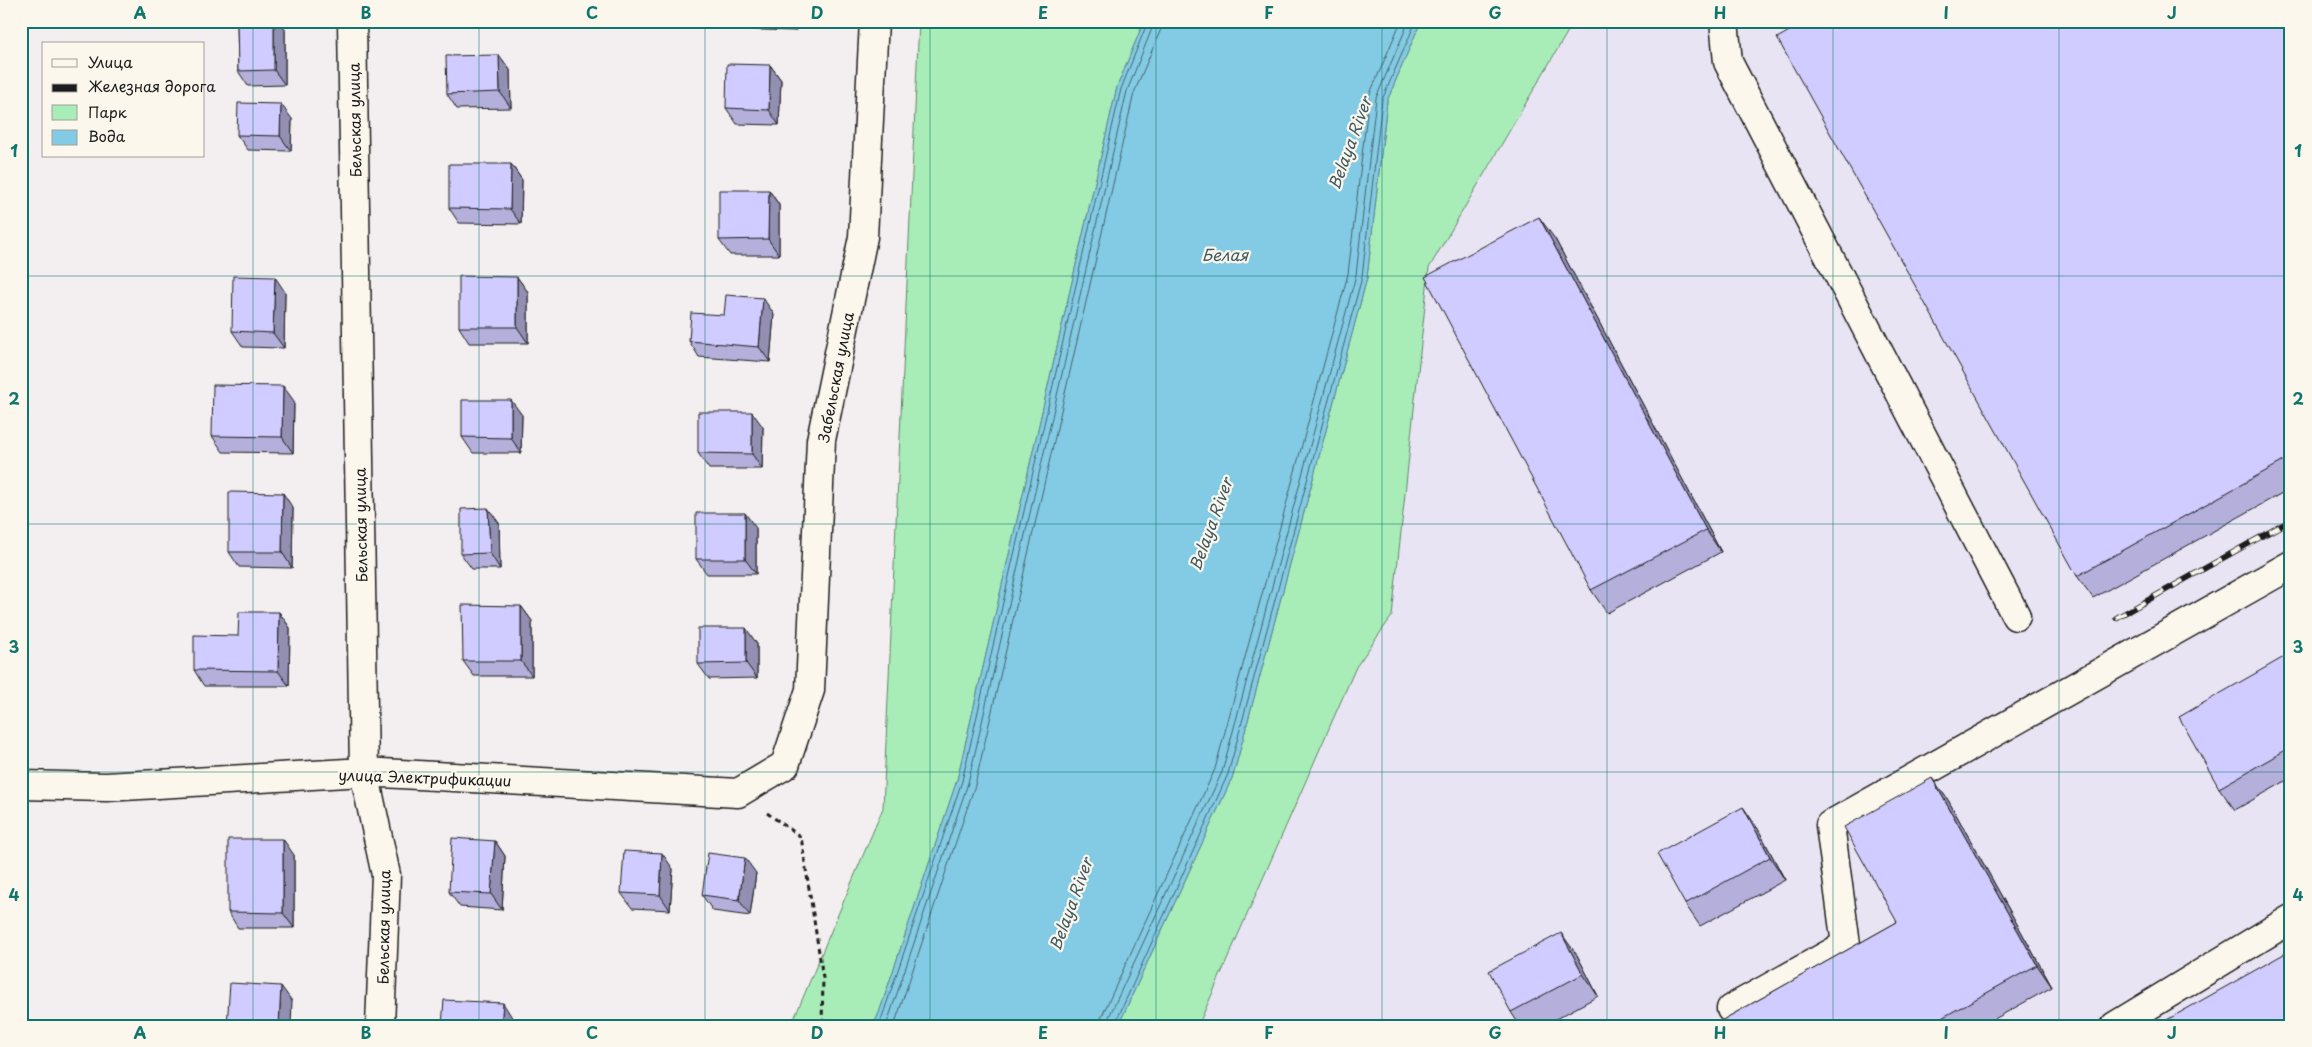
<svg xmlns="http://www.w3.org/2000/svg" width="2312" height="1047" viewBox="0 0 2312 1047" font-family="'Playpen Sans',sans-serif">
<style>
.built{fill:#e9e4f4}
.green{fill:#a8edb8;stroke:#62846a}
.water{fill:#83cbe4;stroke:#5a8594}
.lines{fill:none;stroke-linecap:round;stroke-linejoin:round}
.shore{stroke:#45626c;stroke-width:1}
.minor-casing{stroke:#1c1c1c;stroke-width:31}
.path{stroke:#1c1c1c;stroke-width:3;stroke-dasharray:5 4;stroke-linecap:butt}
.minor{stroke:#fbf7ec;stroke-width:28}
.rail-casing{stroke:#1c1c1c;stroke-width:5.5}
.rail{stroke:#fbf7ec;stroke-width:4;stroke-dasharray:11;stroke-linecap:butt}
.wall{fill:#b4afdb;stroke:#1c1c1c}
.shaded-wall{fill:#928fb2;stroke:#1c1c1c}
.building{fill:#d1ccff;stroke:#1c1c1c}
.grid{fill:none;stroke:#0f766e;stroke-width:1;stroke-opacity:0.55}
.labels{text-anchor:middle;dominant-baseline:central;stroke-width:4.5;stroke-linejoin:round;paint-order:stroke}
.street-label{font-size:15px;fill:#1c1c1c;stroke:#fbf7ec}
.water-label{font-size:16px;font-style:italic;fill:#405962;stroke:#fbf7ec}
.neatline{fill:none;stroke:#0f766e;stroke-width:2}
.grid-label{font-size:16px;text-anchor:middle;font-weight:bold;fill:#0f766e}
</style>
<rect width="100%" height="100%" fill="#f3eef0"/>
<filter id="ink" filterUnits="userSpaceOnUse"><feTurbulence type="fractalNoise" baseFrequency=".02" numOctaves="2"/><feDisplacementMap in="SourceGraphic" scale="10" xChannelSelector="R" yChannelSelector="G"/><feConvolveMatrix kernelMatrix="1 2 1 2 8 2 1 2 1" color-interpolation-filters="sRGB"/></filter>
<g filter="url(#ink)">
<path class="built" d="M1574,21h717v1005h-1093l158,-360 36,-50 37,-348z"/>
<path class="green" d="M919,21h225l-27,66 -160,693 -78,233 -6,13h-82l92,-218z
M1421,21h153l-145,247 -37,348 -36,51 -158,359h-80l115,-250 134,-498 20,-177z"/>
<path class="water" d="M1144,21h277l-34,80 -20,177 -134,498 -115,250h-245l6,-13 78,-233 160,-693z"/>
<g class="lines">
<path class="shore" d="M879,1026l83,-245 159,-692 27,-68
M886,1026l82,-243 159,-692 28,-70
M894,1026l81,-241 159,-692 27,-64 1,-8
M1100,1026l2,-10 113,-247 133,-495 21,-178 32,-75
M1107,1026l1,-7 114,-247 134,-497 20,-177 33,-77
M1114,1026l114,-252 134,-497 20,-177 34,-79"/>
<g class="minor-casing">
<path id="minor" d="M352,21l12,751 22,103 -6,151
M1724,21l4,41 288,554
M21,785l85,2 258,-15 374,21 47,-28 25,-75 11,-250 42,-203 11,-216
M1731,1009l115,-64 -16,-120 461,-260
M2115,1026l176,-107"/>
</g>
<path class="path" d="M767,813l34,24 22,141 -1,48"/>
<use href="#minor" class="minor"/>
<g class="rail-casing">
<path id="rail" d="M2116,618l175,-98"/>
</g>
<use href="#rail" class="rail"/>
</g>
<path class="wall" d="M237,21h42l6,8v56l-37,1 -10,-15z
M727,21h69l-1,10 -63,-2z
M2291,21v467l-198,110 -16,-22z
M499,55l11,15 1,38 -54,1 -10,-15z
M770,65l11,15 -2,45 -42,-1 -11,-16z
M292,119l-1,32 -43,-1 -11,-15z
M511,164l11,16 -1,44 -62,-1 -10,-15z
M769,190l10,15v50h-49l-11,-15z
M1555,239l166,313 -114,61 -16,-23z
M517,277l11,15v51h-59l-10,-16z
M285,292l-1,56 -41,-1 -11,-16z
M774,314l-4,48 -71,-5 -10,-16 35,-26z
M294,401l-1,52 -70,-1 -11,-16z
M522,415l-1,38h-48l-11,-16z
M763,427l-1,42h-53l-11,-16z
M293,508l-1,60 -53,-1 -10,-15z
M499,523l1,46h-28l-11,-15z
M756,528v46h-49l-11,-15z
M521,606l11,15v55h-58l-11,-15z
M279,612l11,16 -1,58h-85l-10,-16 44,-34z
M757,644v34l-48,1 -11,-15z
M2291,653v125l-56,32 -16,-22z
M1932,778l16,22 104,187 -70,39h-270l185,-104z
M1743,807l15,22 27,51 -85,46 -15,-22z
M495,841l10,15 -3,54 -42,-3 -11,-15z
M294,855v73h-56l-10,-16z
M673,869l-3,41 -38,-2 -11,-15z
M756,873l-6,43 -37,-5 -11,-16z
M1577,955l21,41 -55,30h-23l-9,-14z"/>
<path class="shaded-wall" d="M274,21h5l6,8v56l-11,-15z
M789,21h7l-1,10z
M499,55l11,15 1,38 -11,-16z
M770,65l11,15 -2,45 -10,-15z
M281,104l11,15 -1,32 -11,-15z
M511,164l11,16 -1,44 -11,-15z
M769,190l10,15v50l-11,-16z
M1539,217l16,22 166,313 -15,-22z
M275,277l10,15 -1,56 -11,-15z
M517,277l11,15v51l-11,-16z
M763,298l11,16 -4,48 -11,-15z
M283,386l11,15 -1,52 -11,-16z
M511,400l11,15 -1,38 -10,-15z
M752,412l11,15 -1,42 -10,-15z
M283,493l10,15 -1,60 -10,-16z
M488,508l11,15 1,46 -10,-16z
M745,513l11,15v46l-11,-15z
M521,606l11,15v55l-11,-15z
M279,612l11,16 -1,58 -11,-15z
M746,628l11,16v34l-11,-15z
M1932,778l16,22 104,187 -15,-22z
M1743,807l15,22 27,51 -15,-23z
M283,839l11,16v73l-11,-15z
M495,841l10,15 -3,54 -11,-16z
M662,853l11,16 -3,41 -10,-15z
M745,858l11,15 -6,43 -11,-16z
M1561,933l16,22 21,41 -15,-22z
M281,986l11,15 -1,25h-12z
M503,1003l10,16v7h-12z"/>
<path class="building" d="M237,21h37v49l-36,1z
M1807,21h484v436l-214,119 -300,-538z
M499,55l1,37 -53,2 -1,-38z
M727,64l43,1 -1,45 -43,-2z
M238,103l43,1 -1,32 -43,-1z
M449,164h62l-1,45 -61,-1z
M719,190h50l-1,49 -49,1z
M1539,217l167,313 -115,60 -166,-313z
M233,276l42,1 -2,56 -41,-2z
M459,276l58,1v50h-58z
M726,295l37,3 -4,49 -70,-6 2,-28 33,2z
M213,385l70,1 -1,51 -70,-1z
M462,400h49v38l-49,-1z
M698,412h54v42l-54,-1z
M229,492l54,1 -1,59h-53z
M488,508l2,45 -29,1v-45z
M696,513h49v46h-49z
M462,605l59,1v55h-58z
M239,612h40l-1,59 -84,-1v-35l44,1z
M698,628h48v35l-48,1z
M2291,653v94l-72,41 -40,-71z
M1932,778l105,187 -110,61h-215l185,-104 -53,-95z
M1743,807l27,50 -85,47 -28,-50z
M452,838l43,3 -4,53 -42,-2z
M228,839h55v74l-55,-1z
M624,851l38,2 -2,42 -39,-2z
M708,853l37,5 -6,42 -37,-5z
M1561,933l22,41 -72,38 -22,-41z
M2291,950v76h-135z
M230,983l51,3 -2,40h-52z
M444,1000l59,3 -2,23h-59z"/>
</g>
<path class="grid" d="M253,21v1005M479,21v1005M705,21v1005M930,21v1005M1156,21v1005M1382,21v1005M1607,21v1005M1833,21v1005M2059,21v1005M21,276h2270M21,524h2270M21,772h2270"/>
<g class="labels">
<g class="street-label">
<text transform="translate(354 120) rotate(-91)">Бельская улица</text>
<text transform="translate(835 377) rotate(-79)">Забельская улица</text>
<text transform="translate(360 525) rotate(-91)">Бельская улица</text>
<text transform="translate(425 777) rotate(2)">улица Электрификации</text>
<text transform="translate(383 927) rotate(-89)">Бельская улица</text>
</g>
<g class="water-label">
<text transform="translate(1349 143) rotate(-70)">Belaya River</text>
<text x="1225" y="254">Белая</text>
<text transform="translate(1210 524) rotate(-70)">Belaya River</text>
<text transform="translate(1070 904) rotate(-70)">Belaya River</text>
</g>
</g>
<rect width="2312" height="1047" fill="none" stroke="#fbf7ec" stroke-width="55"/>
<rect x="42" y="42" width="162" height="115" fill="#fbf7ec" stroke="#a29f99"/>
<rect x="52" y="59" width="25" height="8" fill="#fbf7ec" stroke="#a29f99"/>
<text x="88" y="68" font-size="15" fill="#1c1c1c">Улица</text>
<rect x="52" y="84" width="25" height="8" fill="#1c1c1c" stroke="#a29f99"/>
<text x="88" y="92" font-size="15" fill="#1c1c1c">Железная дорога</text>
<rect x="52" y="105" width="25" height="15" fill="#a8edb8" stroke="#a29f99"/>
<text x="88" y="118" font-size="15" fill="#1c1c1c">Парк</text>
<rect x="52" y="130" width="25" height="15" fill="#83cbe4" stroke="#a29f99"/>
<text x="88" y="142" font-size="15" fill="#1c1c1c">Вода</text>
<rect x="28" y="28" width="2256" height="992" class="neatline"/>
<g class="grid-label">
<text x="140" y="19">A</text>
<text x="366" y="19">B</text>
<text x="592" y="19">C</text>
<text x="817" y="19">D</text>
<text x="1043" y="19">E</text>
<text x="1269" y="19">F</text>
<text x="1495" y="19">G</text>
<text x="1720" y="19">H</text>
<text x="1946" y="19">I</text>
<text x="2172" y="19">J</text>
<text x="14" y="157">1</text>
<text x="2298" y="157">1</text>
<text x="14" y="405">2</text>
<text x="2298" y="405">2</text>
<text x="14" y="653">3</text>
<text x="2298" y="653">3</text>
<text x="14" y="901">4</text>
<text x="2298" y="901">4</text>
<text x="140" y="1039">A</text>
<text x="366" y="1039">B</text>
<text x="592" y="1039">C</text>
<text x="817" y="1039">D</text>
<text x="1043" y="1039">E</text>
<text x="1269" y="1039">F</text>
<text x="1495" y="1039">G</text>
<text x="1720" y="1039">H</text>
<text x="1946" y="1039">I</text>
<text x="2172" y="1039">J</text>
</g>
</svg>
